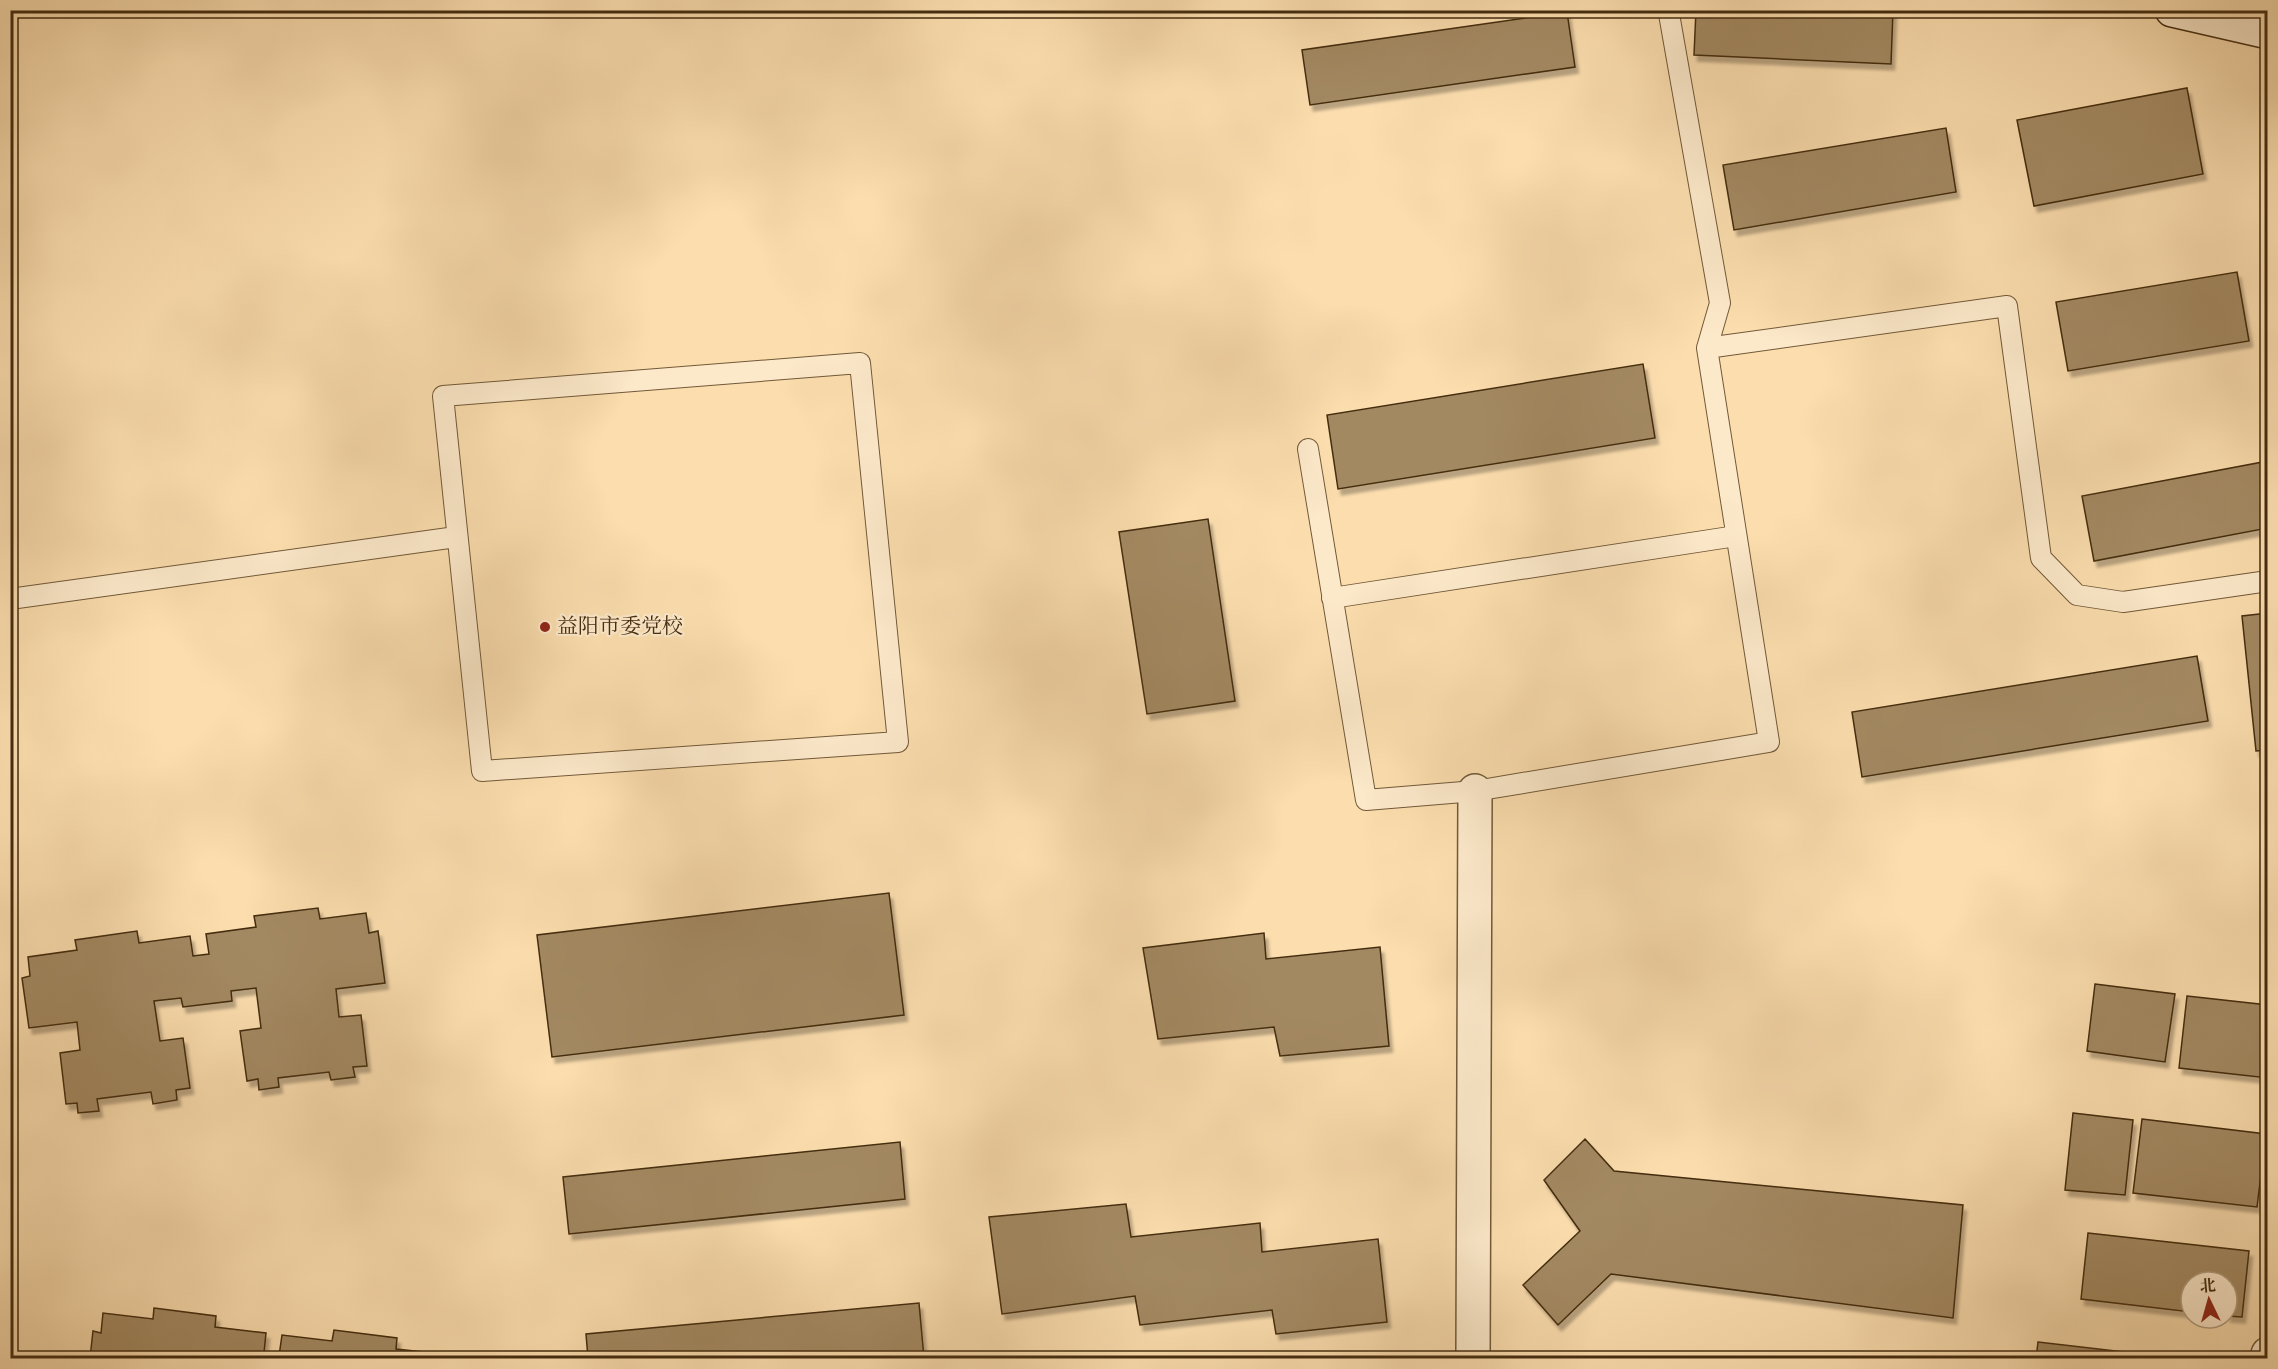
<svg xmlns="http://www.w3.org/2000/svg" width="2278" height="1369" viewBox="0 0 2278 1369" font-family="Vollkorn,'Noto Serif SC',serif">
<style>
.building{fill:#a38962;stroke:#442d10;stroke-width:1.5;filter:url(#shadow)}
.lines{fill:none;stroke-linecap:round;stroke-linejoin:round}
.lane-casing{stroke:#725938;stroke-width:22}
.street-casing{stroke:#725938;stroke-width:36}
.secondary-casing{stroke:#442d10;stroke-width:36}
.lane{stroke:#fce9ca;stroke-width:20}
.street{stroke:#fce9ca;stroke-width:33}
.secondary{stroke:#fce9ca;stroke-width:33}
.poi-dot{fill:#8f2418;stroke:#fce9ca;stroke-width:2}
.labels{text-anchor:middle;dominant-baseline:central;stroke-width:4.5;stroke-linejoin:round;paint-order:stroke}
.poi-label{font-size:21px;fill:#442d10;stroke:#fce9ca;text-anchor:start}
</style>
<defs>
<filter id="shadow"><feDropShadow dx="3.5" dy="6" stdDeviation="1.5" flood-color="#0004"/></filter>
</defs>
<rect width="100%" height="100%" fill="#fbddae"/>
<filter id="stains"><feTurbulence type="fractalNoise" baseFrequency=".00333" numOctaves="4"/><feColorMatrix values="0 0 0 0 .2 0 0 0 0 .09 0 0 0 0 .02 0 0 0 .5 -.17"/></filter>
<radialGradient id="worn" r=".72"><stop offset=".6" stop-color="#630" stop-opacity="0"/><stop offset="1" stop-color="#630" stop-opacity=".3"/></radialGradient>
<path class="building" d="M1696,10h197l-2,54 -197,-9z
M1567,12l8,55 -265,38 -8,-55z
M2187,88l16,86 -169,32 -17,-86z
M1946,128l10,64 -222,38 -11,-65z
M2237,272l12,69 -181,30 -12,-69z
M1643,364l12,74 -317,51 -11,-74z
M2268,461v67l-174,33 -12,-65z
M1208,519l27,182 -88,13 -28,-182z
M2268,613v137l-12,1 -14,-135z
M2197,656l11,65 -346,56 -10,-65z
M889,893l15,122 -352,42 -15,-122z
M318,908l2,11 46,-6 3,20 9,-2 7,52 -49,6 3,28 22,-2 6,51 -14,1 2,10 -24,3 -2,-8 -51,6 1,9 -20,3 -1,-11 -11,2 -7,-50 21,-3 -5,-40 -25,3 1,10 -49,6 -2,-9 -27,3 6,40 23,-3 7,50 -14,2 1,10 -24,4 -2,-12 -54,7 2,12 -21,2 -1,-10 -11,1 -6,-51 20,-3 -3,-28 -48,6 -7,-50 8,-2 -2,-19 49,-7 -2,-10 62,-9 2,12 51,-7 3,20 16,-2 -3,-20 50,-7 -2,-11z
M1264,933l2,26 114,-12 9,99 -109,10 -6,-29 -116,12 -15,-91z
M2095,984l80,10 -10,68 -78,-11z
M2187,996l81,9v73l-89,-10z
M2073,1113l60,7 -8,75 -60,-5z
M2142,1119l124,15 -9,73 -124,-14z
M1585,1139l29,32 349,34 -10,113 -342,-44 -53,51 -35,-40 57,-54 -36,-51z
M900,1142l5,57 -336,35 -6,-57z
M1126,1204l5,33 129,-14 2,29 116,-13 9,83 -111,12 -4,-24 -132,15 -5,-29 -133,18 -13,-97z
M2088,1233l161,18 -7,66 -15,-1v-34h-36v30l-110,-13z
M919,1303l5,55h-336l-2,-24z
M154,1308l62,8 -1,11 51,6 -2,20 15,3 3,-21 50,6 2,-11 63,8 -1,11 46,5v4h-352l3,-27 8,2 2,-20 50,6z
M2038,1342l138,16h-140z"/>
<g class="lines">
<g class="lane-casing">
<path id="lane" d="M1707,348l300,-42 34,252 36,37 46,7 145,-21
M860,363l38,379 -416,29 -39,-375z
M1308,449l58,351 109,-9 294,-49 -62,-394 13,-45 -51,-289
M1332,598l404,-62
M10,599l446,-62"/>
</g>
<g class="street-casing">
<path id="street" d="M1473,1358l2,-567
M2267,1358l1,-4"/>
</g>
<g class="secondary-casing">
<path id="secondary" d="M2172,10l96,22"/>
</g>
<use href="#lane" class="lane"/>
<use href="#street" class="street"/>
<use href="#secondary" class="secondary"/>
</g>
<circle class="poi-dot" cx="545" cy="627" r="6"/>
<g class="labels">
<g class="poi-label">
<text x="557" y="627">益阳市委党校</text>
</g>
</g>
<rect width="2278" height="1369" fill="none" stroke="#fbddae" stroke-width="36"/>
<rect x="12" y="12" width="2254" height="1345" fill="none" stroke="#442d10" stroke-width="3"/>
<rect x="18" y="18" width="2242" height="1333" fill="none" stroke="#442d10" stroke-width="1.5"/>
<g transform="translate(2209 1300) rotate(355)"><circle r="28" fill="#fce9ca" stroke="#b29e80" stroke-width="1.5"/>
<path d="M0-4.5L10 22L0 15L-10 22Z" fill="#8f2418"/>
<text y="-9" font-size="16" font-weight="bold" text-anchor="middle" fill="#442d10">北</text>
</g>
<rect width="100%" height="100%" filter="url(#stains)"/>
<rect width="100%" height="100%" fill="url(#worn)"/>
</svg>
